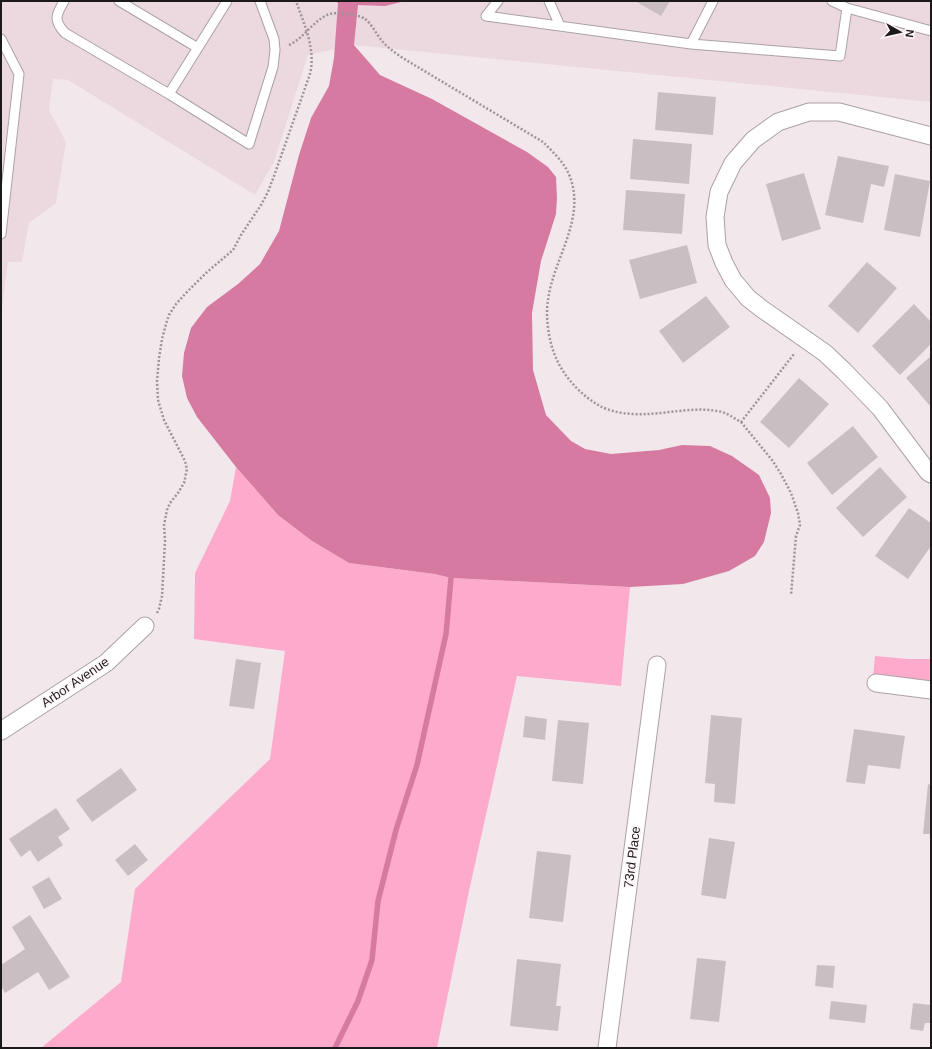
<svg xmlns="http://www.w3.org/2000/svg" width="932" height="1049" viewBox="0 0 932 1049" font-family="Helvetica,sans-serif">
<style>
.built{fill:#ecd9e0}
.green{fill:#fdaacc}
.water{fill:#d67aa2}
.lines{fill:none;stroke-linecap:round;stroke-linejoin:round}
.stream{stroke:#d67aa2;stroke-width:5.5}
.building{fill:#c9bfc3}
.lane-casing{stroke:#aba1a5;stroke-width:11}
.street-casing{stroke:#aba1a5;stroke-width:19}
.path{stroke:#9c9598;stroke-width:2.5;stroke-dasharray:2 2;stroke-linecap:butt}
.lane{stroke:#fff;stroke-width:9}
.street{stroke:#fff;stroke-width:17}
.labels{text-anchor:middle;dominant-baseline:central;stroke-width:4;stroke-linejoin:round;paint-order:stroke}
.street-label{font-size:13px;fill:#1c191a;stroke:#fef6f9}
</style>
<rect width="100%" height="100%" fill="#f2e8ec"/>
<path class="built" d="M1,1h930v101l-577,-57 -46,10 -34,107 -19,33 -187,-115 -15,-1 -4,31 17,32 -10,61 -27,20 -7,39h-14l-7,55z"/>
<path class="green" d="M236,467l42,48 34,26 37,22 86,11 16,4 179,9 -9,99 -104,-10 -48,215 -32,157h-396l80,-66 14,-93 135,-130 15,-108 -91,-12 1,-66 35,-72z
M875,656l33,3h23v24l-58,-6z"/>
<path class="water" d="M335,1h70l-20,5 -27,-1 -4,40 26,30 52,24 95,53 21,15 8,10 1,21 -1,16 -15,47 -9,52 1,57 13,45 25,26 14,8 26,5 48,-4 23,-5 28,1 22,10 27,19 11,23 1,15 -7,29 -9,14 -26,15 -46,13 -53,3 -179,-9 -16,-4 -86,-11 -37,-22 -34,-26 -42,-48 -39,-50 -10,-19 -5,-22 2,-23 7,-25 16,-21 31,-23 22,-20 19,-33 20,-76 12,-37 18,-32 5,-28 4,-55z"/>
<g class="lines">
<path class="stream" d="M335,1048l23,-47 14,-41 6,-59 18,-71 21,-65 29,-131 5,-56"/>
</g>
<path class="building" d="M635,1h35l-9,15z
M658,92l58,5 -3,38 -58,-5z
M633,139l59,5 -3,40 -59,-5z
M838,156l51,10 -5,21 -13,-3 -8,39 -38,-8z
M804,173l17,56 -39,12 -16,-57z
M895,174l35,7 -10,56 -36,-7z
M626,190l59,4 -3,40 -59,-4z
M687,245l10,38 -57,16 -11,-39z
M867,262l30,26 -39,45 -30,-27z
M706,296l24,31 -47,36 -24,-32z
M914,304l17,18v22l-31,31 -28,-29z
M931,356v51l-25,-29z
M799,378l30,26 -40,44 -29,-26z
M853,426l25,31 -46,38 -25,-32z
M880,467l27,30 -44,40 -27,-29z
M909,508l22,15v23l-23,33 -33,-23z
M236,659l25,4 -7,46 -25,-3z
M711,715l31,3 -7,86 -21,-2 1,-18 -10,-1z
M525,716l22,3 -2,21 -22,-3z
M558,720l31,3 -6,61 -31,-3z
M854,729l51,7 -5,33 -32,-4 -3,19 -19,-2z
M121,768l16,22 -45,32 -16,-22z
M928,784l3,1v49h-8z
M56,808l14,21 -12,8 5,8 -25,17 -8,-12 -9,7 -12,-18z
M709,838l26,4 -9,57 -25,-4z
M135,844l13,16 -20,16 -13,-16z
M537,851l34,4 -8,67 -34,-4z
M49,877l13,22 -18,10 -12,-22z
M30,915l40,62 -21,13 -11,-18 -33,21 -4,-7v-21l24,-16 -13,-22z
M697,958l29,3 -7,61 -29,-3z
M517,959l44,5 -5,42h5l-3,25 -48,-5z
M817,965l18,1 -2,22 -18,-2z
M831,1001l36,4 -2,18 -36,-4z
M913,1003l18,2v18h-6l-2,8 -13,-2z"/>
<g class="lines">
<g class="lane-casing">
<path id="lane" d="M64,1c-8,14 -11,19 1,32l104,61 80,50 24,-77 2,-17 -1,-11 -14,-38
M119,1l79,47
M549,1l11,25
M713,1l-22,43 149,12 7,-48
M832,1l15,7 84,23
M486,16l205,28
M486,16l12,-15
M1,39l18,35 -18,160
M169,94l58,-93"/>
</g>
<g class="street-casing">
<path id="street" d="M931,136l-92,-24h-30l-31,10 -25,18 -20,23 -14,29 -4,25 2,28 7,18 9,17 15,18 14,11 63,44 19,18 36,37 48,64 3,2
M876,683l55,7
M1,731l105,-68 39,-37
M607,1048l50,-383"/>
</g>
<path class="path" d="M289,45c15,-7 22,-22 38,-30 7,-4 32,-1 38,4 6,4 12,16 17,22 8,9 19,16 29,22l132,79c10,10 22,21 27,35 16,42 -17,83 -22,123 -3,17 1,44 9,60 8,18 25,36 43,46 13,7 32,9 47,8 25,-1 51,-8 75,-2 7,2 13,7 19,10l53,-68
M741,422l31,38 9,14 10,19 7,20 2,12 -4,11 -5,59
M157,613l2,-4 3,-13 3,-55 -1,-16 3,-15 3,-7 8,-10 6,-10 3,-14 -2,-8 -21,-41 -6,-20 -1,-19 2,-23 3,-19 4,-15 3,-9 7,-11 10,-11 20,-20 27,-23 8,-15 20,-30 7,-13 6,-16 36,-102c6,-25 -6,-50 -14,-73"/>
<use href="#lane" class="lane"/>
<use href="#street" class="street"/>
</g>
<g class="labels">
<g class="street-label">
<text transform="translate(75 682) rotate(-34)">Arbor Avenue</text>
<text transform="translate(632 857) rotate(-83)">73rd Place</text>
</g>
</g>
<rect width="932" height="1049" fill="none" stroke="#1c191a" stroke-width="4"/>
<g transform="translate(900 32) rotate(98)" stroke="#fef6f9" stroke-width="3" paint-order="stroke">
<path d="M0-3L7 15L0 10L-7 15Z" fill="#1c191a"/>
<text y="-6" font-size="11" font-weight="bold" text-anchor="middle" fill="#1c191a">N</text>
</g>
</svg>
